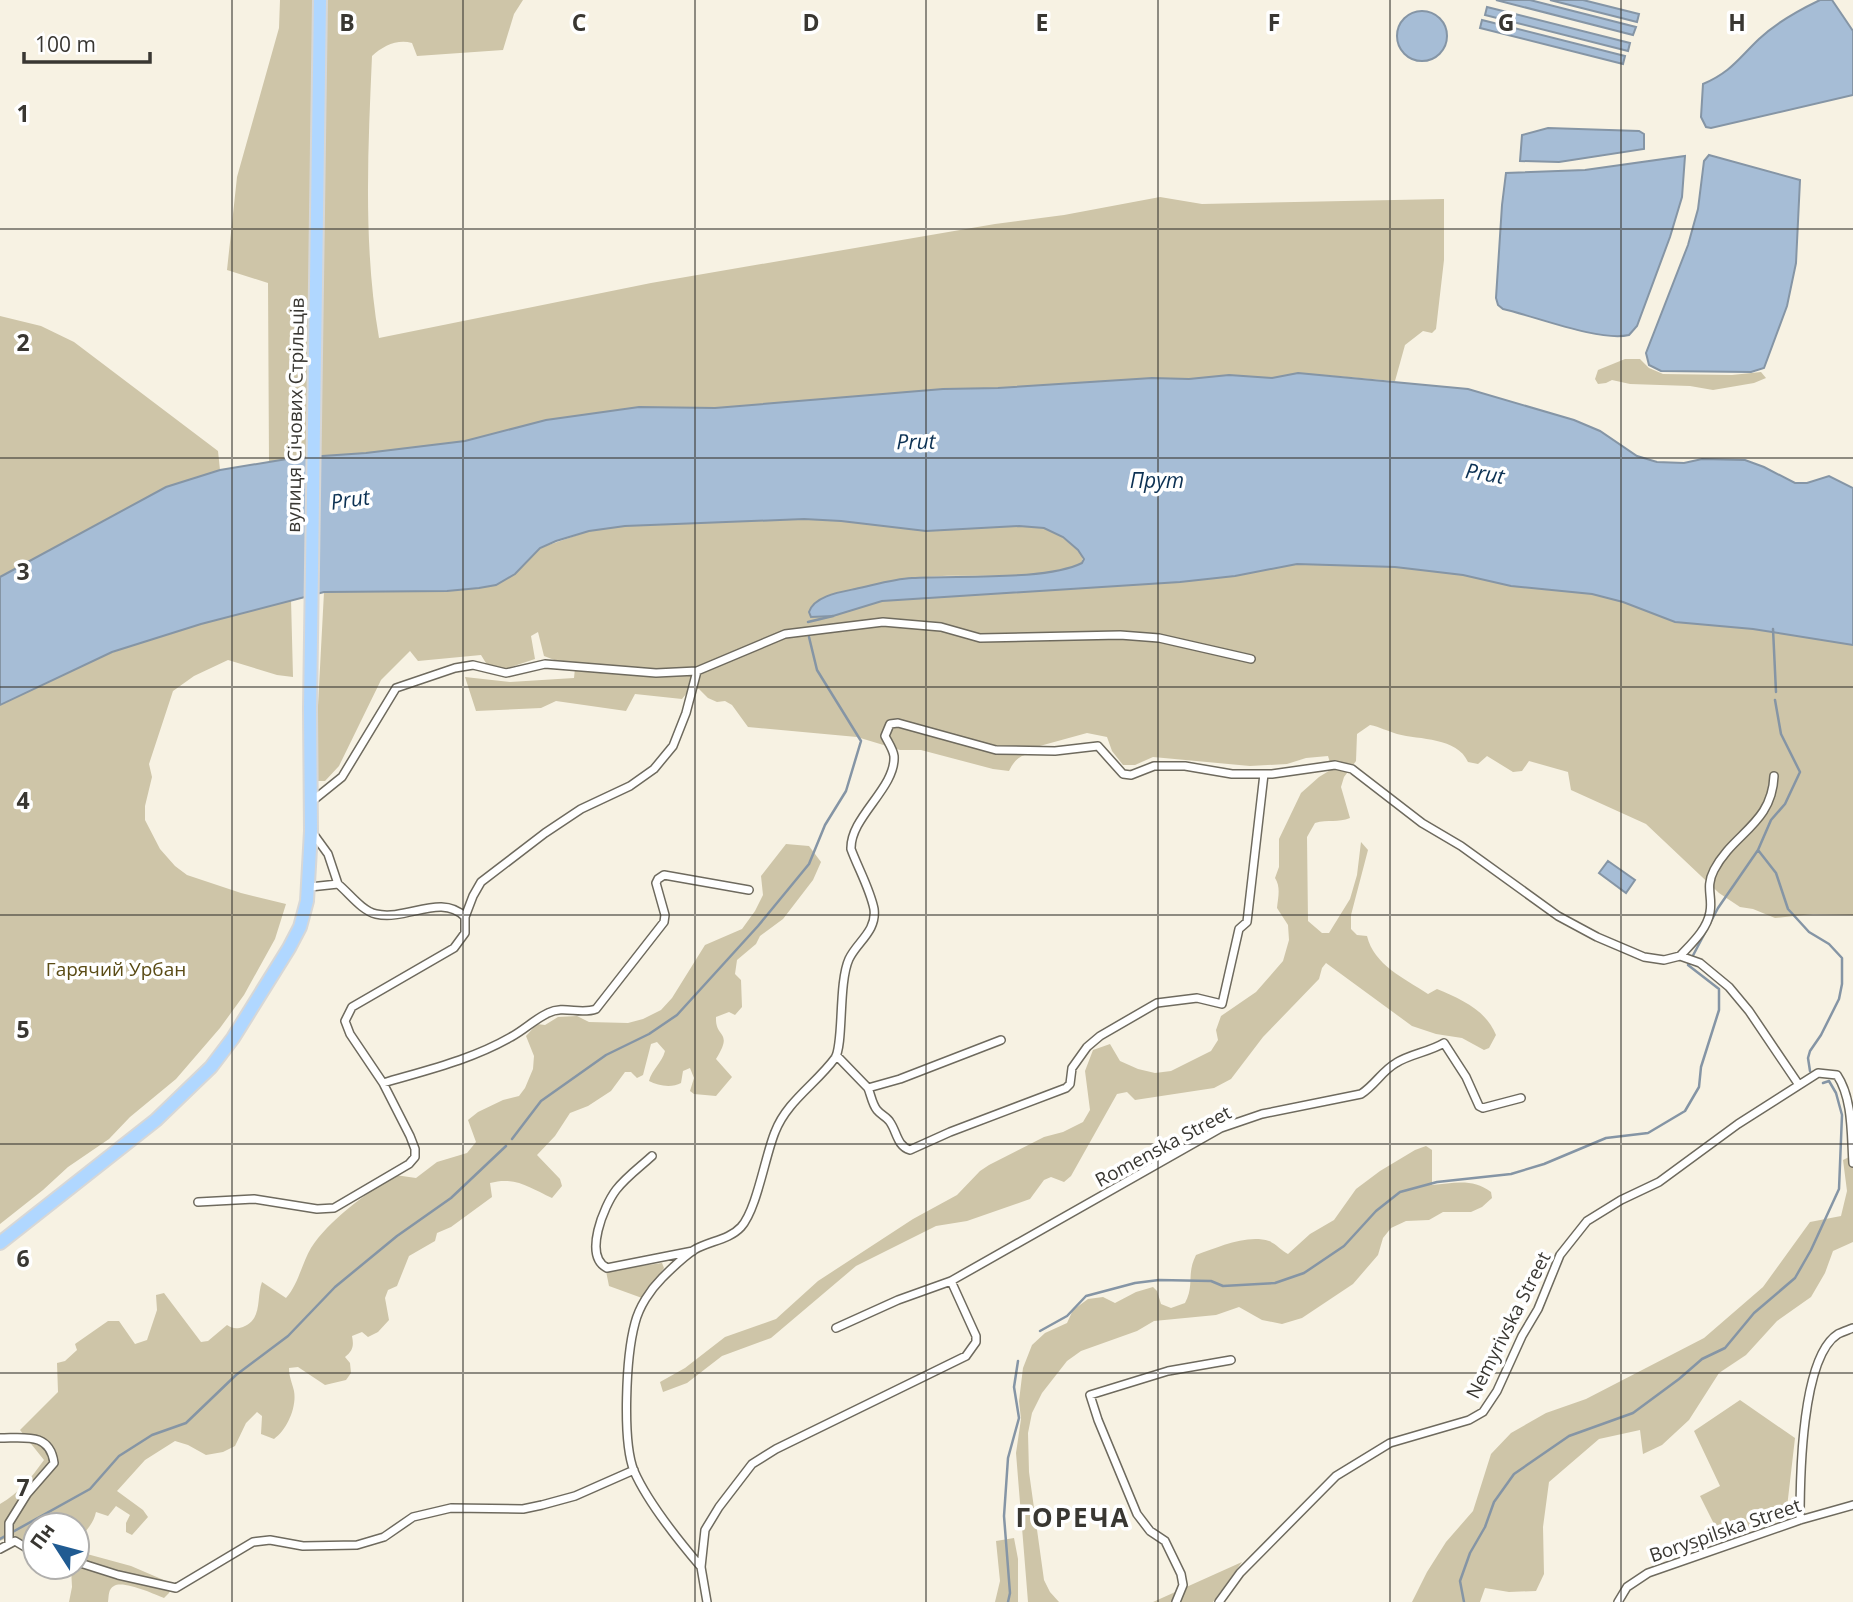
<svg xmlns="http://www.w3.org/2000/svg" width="1853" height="1602" viewBox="0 0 1853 1602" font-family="'Open Sans',sans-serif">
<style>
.green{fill:#cec5a8}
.water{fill:#a6bdd6;stroke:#8595a5;stroke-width:2}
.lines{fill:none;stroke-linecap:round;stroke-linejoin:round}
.stream{stroke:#8595a5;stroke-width:2.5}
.street-casing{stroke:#6e6a5e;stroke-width:10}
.primary-casing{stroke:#d7d7d6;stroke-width:16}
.street{stroke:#fff;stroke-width:7}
.primary{stroke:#b0d7ff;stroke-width:12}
.grid{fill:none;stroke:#393732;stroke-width:2;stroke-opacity:0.55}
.labels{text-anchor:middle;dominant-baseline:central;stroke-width:7;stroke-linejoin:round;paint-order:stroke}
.street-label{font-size:19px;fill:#393732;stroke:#fff}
.park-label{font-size:19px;fill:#5a4b15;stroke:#fff}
.water-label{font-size:21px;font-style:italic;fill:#0c3153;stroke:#fff}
.district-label{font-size:26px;font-weight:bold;letter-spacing:2px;fill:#393732;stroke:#fff}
.grid-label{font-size:23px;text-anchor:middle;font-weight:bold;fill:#393732;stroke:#fff;stroke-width:7;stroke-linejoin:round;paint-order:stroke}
</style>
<rect width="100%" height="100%" fill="#f7f2e3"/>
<path class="green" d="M280,0h243l-9,14 -11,36 -86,6 -5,-13c-15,-4 -29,3 -40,13 -4,93 -9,190 7,282l272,-55 344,-59 69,-9 96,-18 42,7 242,-5v61l-8,69 -4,4 -9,-2 -18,14 -10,36 -97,-8 -26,5 -43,-3 -40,4 -37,-1 -154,10 -55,1 -228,19 -76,-1 -93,13 -81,21 -99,12 -73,5 -24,4 -1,-179 -41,-13 10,-93 42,-149z
M0,316l41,10 33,16 144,109 2,19 -54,17 -166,90z
M1625,359h15l9,9 14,6 69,1 29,-3 5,6 -12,5 -41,7 -23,-4 -60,-2 -18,-4 -6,3 -8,1 -3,-5 3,-9z
M804,519l37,2 85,10 93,-5 25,2 18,9 21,18 -1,8c-32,16 -103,12 -140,13 -26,1 -50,5 -75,11 -25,5 -40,5 -58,25l3,5 21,-1 49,-15 298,-20 55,-5 62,-12 98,3 68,8 48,11 81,8 31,8 52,20 78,7 100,16v270l-40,-1 -38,4 -22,-9 -13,-2 -21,-14 -73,-69 -75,-34 -3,-18 -39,-11 -7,10 -9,1 -26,-16 -9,8 -10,-2c-11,-25 -48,-22 -71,-28 -10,-3 -17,-7 -27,-9l-13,9 -1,27 -12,16 -3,10 9,31c-12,5 -22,1 -35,5l-8,14 1,84 14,12h7l21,-34 7,-24 4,-33 7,8 -17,65v14l6,6 10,1c7,29 37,42 61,58l9,-5c24,10 49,21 59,46l-7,13 -5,2 -22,-12 -26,-4 -24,-8 -86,-63 -4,5 -3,11 -56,58 -32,42 -17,9 -79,12 -8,-8 -10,2 -46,82 -7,6 -13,-5 -7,3 -14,19 -63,22 -31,5 -80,40 -85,72 -49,18 -35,27 -24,9 -3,-10 25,-14 40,-31 51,-18 42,-38 95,-62 44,-24 23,-24 9,-6 55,-28 19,-5 20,-10 7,-12 -5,-39 8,-21 17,-6 10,17 18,8 17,4 16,-2 40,-20 7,-11 -2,-10 5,-14 35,-24 27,-31 6,-21 -1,-15 -11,-17c1,-10 4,-21 -2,-30l4,-11v-28l22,-46 18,-16 13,-8 -4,-13 -22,2 -19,6 -37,2 -97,-9 -18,8h-12l-11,-14 -5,-14 -20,-4 -51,14 -6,7c-11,1 -16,7 -21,17l-16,-2 -72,-19h-21l-43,-13 -109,-10 -16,-22 -7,-4 -8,1 -9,-4 -9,-9h-9l-8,10 -47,-5 -9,17 -70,-10 -15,7 -65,3 -11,-34 45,5 64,-4 1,-10 -31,-12 -6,-24 -7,4 4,23 -27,9h-19l-8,-13 -63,6 -8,-10 -29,29 -42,86 -14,15h-11l10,-189 123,-1 32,-3 17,-3 44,-37 49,-17 36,-5 57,-4z
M291,599l2,78 -16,-2 -49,-15 -34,16 -21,15 -24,73 3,13 -7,29v14l15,29 15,17 12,9 54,18 45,11 -11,35 -31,56 -24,33 -44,51 -46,38 -21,22 -41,28 -25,23 -43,34v-519l83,-41 59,-23z
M786,844l23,2 12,16 -8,18 -30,39 -23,17 -4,8 -19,16 -2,14 6,6 1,27 -7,8 -6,-3 -13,5c-1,22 18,13 0,42l16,18 -16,19 -22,-2 -4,-3 4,-13 -4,-10 -7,3 -2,12c-9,5 -23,3 -32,-2 3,-12 13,-18 16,-30l-8,-9 -6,2 -8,31 -6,3 -6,-6h-6l-14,19 -23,15 -18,7 -15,23 -18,19 23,24 2,7 -10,12c-22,-10 -37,-22 -62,-15l2,14 -41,30 -14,6 -2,8 -26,15 -12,30 -9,4 -3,8 4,22 -11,12 -10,5 -6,-5 -10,4c2,10 1,15 -7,21l5,6 1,10 -5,7 -21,5 -27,-18 -9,1c0,9 3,14 5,23 3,16 -7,39 -20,48l-13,-5 1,-18 -5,-4 -11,11 -11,23 -12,6 -17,3 -18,-10 -13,-4 -30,19 -28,31 26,19 5,7 -16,18 -6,-3v-9l4,-8 -14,-9 -8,10 -12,-4c-3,14 -13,20 -18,32l9,10 44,12 42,18 -4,9 -5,5c-10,-4 -41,-18 -50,-12 -6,3 -5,10 -6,16h-39l3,-15 -1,-20h6v-42h-42v22l-22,-12 -13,6v-37c19,-11 31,-26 44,-44l-24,-30 38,-38 -1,-29 8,-2 12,-11 -2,-6 33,-23h11l16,23 12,-4 10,-30 -1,-15 8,-2 37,49 7,-1 19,-16c6,4 10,4 16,2 20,-8 13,-29 19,-45l24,16c12,-13 16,-35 25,-50 17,-27 57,-56 84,-73l21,3 21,-16 30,-9 9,-11 -8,-22 10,-8 25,-12 16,-4 6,-8 8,-19 1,-13 -8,-20 11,-12 8,1 13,-8 19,-1 12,6 39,1 15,-4 18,-9 11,-12 33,-53 37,-16 13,-18 8,-16 -2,-19z
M1426,1146l6,4v35c22,-2 41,-7 59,7l1,6 -10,9 -11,5h-28l-14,8 -23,1 -15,7 -8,10 -5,17 -25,29 -51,34 -20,6 -20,-4 -23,-13 -23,8 -62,6 -17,10 -56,20 -14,10 -25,32 -10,20 -4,20 1,39 15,108 6,12 9,10h-31l-12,-149 5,-34 -2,-18 4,-33 9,-23 13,-12 22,-10 6,-13 15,-11 15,-2 12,6 21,-11 17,-5 4,4 4,13 10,4 14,-5c10,-19 1,-28 11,-48 21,-7 50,-21 73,-14 6,2 13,10 19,13l22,-20 24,-14 22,-31 24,-18 35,-21z
M1853,1155v87l-20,9 -8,22 -14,24 -34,24 -31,34 -27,18 -30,47 -27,25 -19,9 -3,-24 -41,9 -50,43 -6,45 1,47 -8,17 -27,1 -24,-4 -5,14h-68l15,-30 19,-30 27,-31 18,-57 20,-21 35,-20 40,-14 118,-61 59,-51 47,-65 31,-6 6,-25 -4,-31z
M662,1263l2,5 -22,30 -33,-12 -3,-15z
M1740,1400l55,38 -9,78 -65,22 -21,-42 20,-10 -26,-55z
M1014,1538l4,21v43h-23l5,-21 -4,-40z
M1242,1562l-29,40h-60z"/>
<path class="water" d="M1496,0h34l106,27 -3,8z
M1550,0h33l56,14 -2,8z
M1820,0h12l21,31v64l-142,33 -5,-1 -5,-10 2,-33c28,-12 35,-25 56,-45 17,-16 40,-29 61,-39z
M1487,7l143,36 -2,8 -143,-36z
M1397 36a25 25 0 1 1 50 0a25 25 0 1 1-50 0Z
M1482,20l143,36 -2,8 -143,-36z
M1548,128l91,3 5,3v15l-85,13 -39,-1 2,-26z
M1709,155l91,25 -4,83 -9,43 -23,62 -13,4 -90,-1 -12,-6 -3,-12 42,-108 10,-36 6,-48z
M1685,156l-3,41 -12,40 -33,89 -8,9c-29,7 -95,-19 -126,-26l-5,-4 -2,-7 6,-93 4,-32 79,-3z
M1298,373l170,16 106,31 26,11 37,25 20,6 27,1 18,-4 43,1 19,7 31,16h12l22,-7 24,12v157l-100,-16 -78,-7 -52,-20 -31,-8 -81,-8 -48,-11 -68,-8 -98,-3 -62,12 -55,6 -298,19 -49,15 -22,1 -2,-5c5,-16 31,-20 46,-23 19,-4 38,-10 57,-11 44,-3 134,3 170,-15l2,-4 -6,-9 -15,-13 -19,-9 -25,-2 -93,5 -85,-10 -37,-2 -179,7 -36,5 -33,10 -16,7 -25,26 -19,11 -17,3 -32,3 -123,1 -123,32 -89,28 -112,53v-128l166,-90 54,-17 73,-12 73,-5 99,-12 81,-21 93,-13 76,1 228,-19 55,-1 154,-10 37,1 40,-4 43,3z
M1608,861l27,19 -9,13 -27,-20z"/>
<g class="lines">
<path class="stream" d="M808,622l25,-6
M1773,629l3,63
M1758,850l18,23 12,36 21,23 20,12 13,14v26l-3,15 -18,36 -11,16 -2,7 2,13
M512,1139l29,-38 65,-46 43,-21 28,-19 81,-89 51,-62 16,-39 21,-34 15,-50 -44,-71 -8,-33
M1040,1331l27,-15 19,-20 49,-13 24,-3 52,1 12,5 52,-3 29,-10 40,-27 32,-35 24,-19 37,-10 74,-8 33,-10 62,-26 42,-5 37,-22 14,-24 2,-20 18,-57v-21l-31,-24 30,-57 40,-58 13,-30 14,-16 15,-32 -19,-38 -6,-34
M0,1539l90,-50 29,-33 33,-21 34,-12 50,-48 52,-39 47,-49 62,-51 54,-38 55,-52
M1008,1602l2,-9 -6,-77 4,-58 11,-40 -5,-31 4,-26
M1464,1602l-4,-21 10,-28 15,-26 9,-25 20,-28 55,-38 64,-23 46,-34 23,-20 23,-11 29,-35 41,-35 16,-28 28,-61 3,-74 -6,-22 -7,-12 -6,2"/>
<g class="street-casing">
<path id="street" d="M311,802l31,-25 54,-89 59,-20 18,-3 33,8 39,-9 111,9 41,-2 88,-37 98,-12 58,5 39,11 140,-3 39,3 92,21
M312,832l16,22 10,30
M310,887l28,-3c11,9 24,27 38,30 31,7 65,-21 89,3
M1680,956c11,-12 27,-26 30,-44 3,-15 -5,-25 4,-42 19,-37 58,-46 60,-94
M837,1056l31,32 32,-9 101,-39
M383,1083c44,-13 88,-23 128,-46 13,-7 24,-18 37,-24 16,-8 32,2 48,-4l68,-87 1,-7 -9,-32 2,-4 6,-4 85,15
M868,1088c3,7 4,16 9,22 4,5 10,7 13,12 7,10 7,24 20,28l40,-18 116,-44 4,-4 2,-16 15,-21 13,-11 57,-33 40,-5 25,6 17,-75 8,-7 17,-148
M652,1156c-12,11 -26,21 -36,34 -12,16 -33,66 -9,78l86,-17
M198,1202l56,-3 63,10 17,-1 75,-44 6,-7v-8l-5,-13 -27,-53 -33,-49 -5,-13 7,-14 102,-59 11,-15v-16l8,-21 8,-14 64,-49 36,-24 49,-23 24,-17 19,-23 13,-33 11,-42
M836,1328l62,-28 53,-19 270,-153 41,-14 99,-20c14,-9 21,-23 35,-31 14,-9 33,-11 48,-20l22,34 13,29 4,2 38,-10
M0,1438c24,0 50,-6 54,25l-27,31 -18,29v21
M1800,1520c0,-40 1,-163 38,-186 4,-2 10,-4 15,-6
M0,1549l15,-8 20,12
M77,1562l41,13 58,13 77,-46 17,-2 33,6 54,-1 27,-8 29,-20 38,-9 72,1 19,-4 33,-9 59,-26
M701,1567c-23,-27 -53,-64 -67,-96 -12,-30 -8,-115 1,-148 4,-16 15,-33 27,-45 9,-9 21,-21 32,-28 15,-9 35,-10 47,-23 16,-18 24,-71 34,-95 12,-31 41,-48 60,-74 9,-13 3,-75 14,-99 8,-17 28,-28 25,-50 -4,-20 -16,-41 -23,-60 -1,-32 45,-61 43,-93 -1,-7 -6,-14 -9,-20l5,-12 8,-1 98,27 59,1 43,-5 25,28 8,1 23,-9h31l47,8h40l63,-9 17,4 70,54 39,23 97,70 39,21 47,20 20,3 16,-4 20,7 29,24 20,24 50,74
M707,1602l-6,-35 4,-37 14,-23 33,-43 24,-15 190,-93 10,-14v-6l-25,-55
M1176,1602l7,-17 -2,-11 -16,-33 -15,-10 -13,-17 -39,-94 -8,-25 78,-24 63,-11
M1219,1602l21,-29 96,-97 54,-33 79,-23 14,-8 14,-21 25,-55 16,-27 22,-54 27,-34 34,-21 38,-18 79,-58 80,-51 19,2c16,24 14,60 16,88
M1618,1602l9,-15 21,-14 152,-53 53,-15"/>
</g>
<g class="primary-casing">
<path id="primary" d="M0,1243l156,-123 55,-53 22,-29 56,-90 11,-21 7,-26 4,-70 -1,-122 10,-709"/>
</g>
<use href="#street" class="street"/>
<use href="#primary" class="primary"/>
</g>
<path class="grid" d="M232,0v1602M463,0v1602M695,0v1602M926,0v1602M1158,0v1602M1390,0v1602M1621,0v1602M0,229h1853M0,458h1853M0,687h1853M0,915h1853M0,1144h1853M0,1373h1853"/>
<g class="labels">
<g class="street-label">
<text transform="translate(295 415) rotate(-89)">вулиця Січових Стрільців</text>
<text transform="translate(1163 1146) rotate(-28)">Romenska Street</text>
<text transform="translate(1508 1325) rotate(-63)">Nemyrivska Street</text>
<text transform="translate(1725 1530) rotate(-19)">Boryspilska Street</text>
</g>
<g class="park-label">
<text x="116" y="969">Гарячий Урбан</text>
</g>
<g class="water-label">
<text transform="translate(916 441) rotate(-1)">Prut</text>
<text transform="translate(1485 473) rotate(9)">Prut</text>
<text x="1157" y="480">Прут</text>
<text transform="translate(350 499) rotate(-8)">Prut</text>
</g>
<g class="district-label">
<text x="1073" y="1517">ГОРЕЧА</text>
</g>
</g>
<g class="grid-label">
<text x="347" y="31">B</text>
<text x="579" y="31">C</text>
<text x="811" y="31">D</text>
<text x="1042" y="31">E</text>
<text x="1274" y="31">F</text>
<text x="1506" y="31">G</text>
<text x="1737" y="31">H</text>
<text x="23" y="122">1</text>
<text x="23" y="351">2</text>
<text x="23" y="580">3</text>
<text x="23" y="809">4</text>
<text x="23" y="1038">5</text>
<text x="23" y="1267">6</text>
<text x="23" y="1496">7</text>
</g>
<g transform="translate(56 1546) rotate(306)"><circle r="33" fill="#ffffff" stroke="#b0afad" stroke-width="2"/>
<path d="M0-5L12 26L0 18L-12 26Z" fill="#205b92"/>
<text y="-10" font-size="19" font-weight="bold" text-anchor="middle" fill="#393732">Пн</text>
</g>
<path d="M24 52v10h126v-10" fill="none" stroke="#393732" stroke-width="3.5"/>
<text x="35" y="52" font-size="21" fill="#393732" stroke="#ffffff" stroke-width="5" paint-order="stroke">100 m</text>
</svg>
